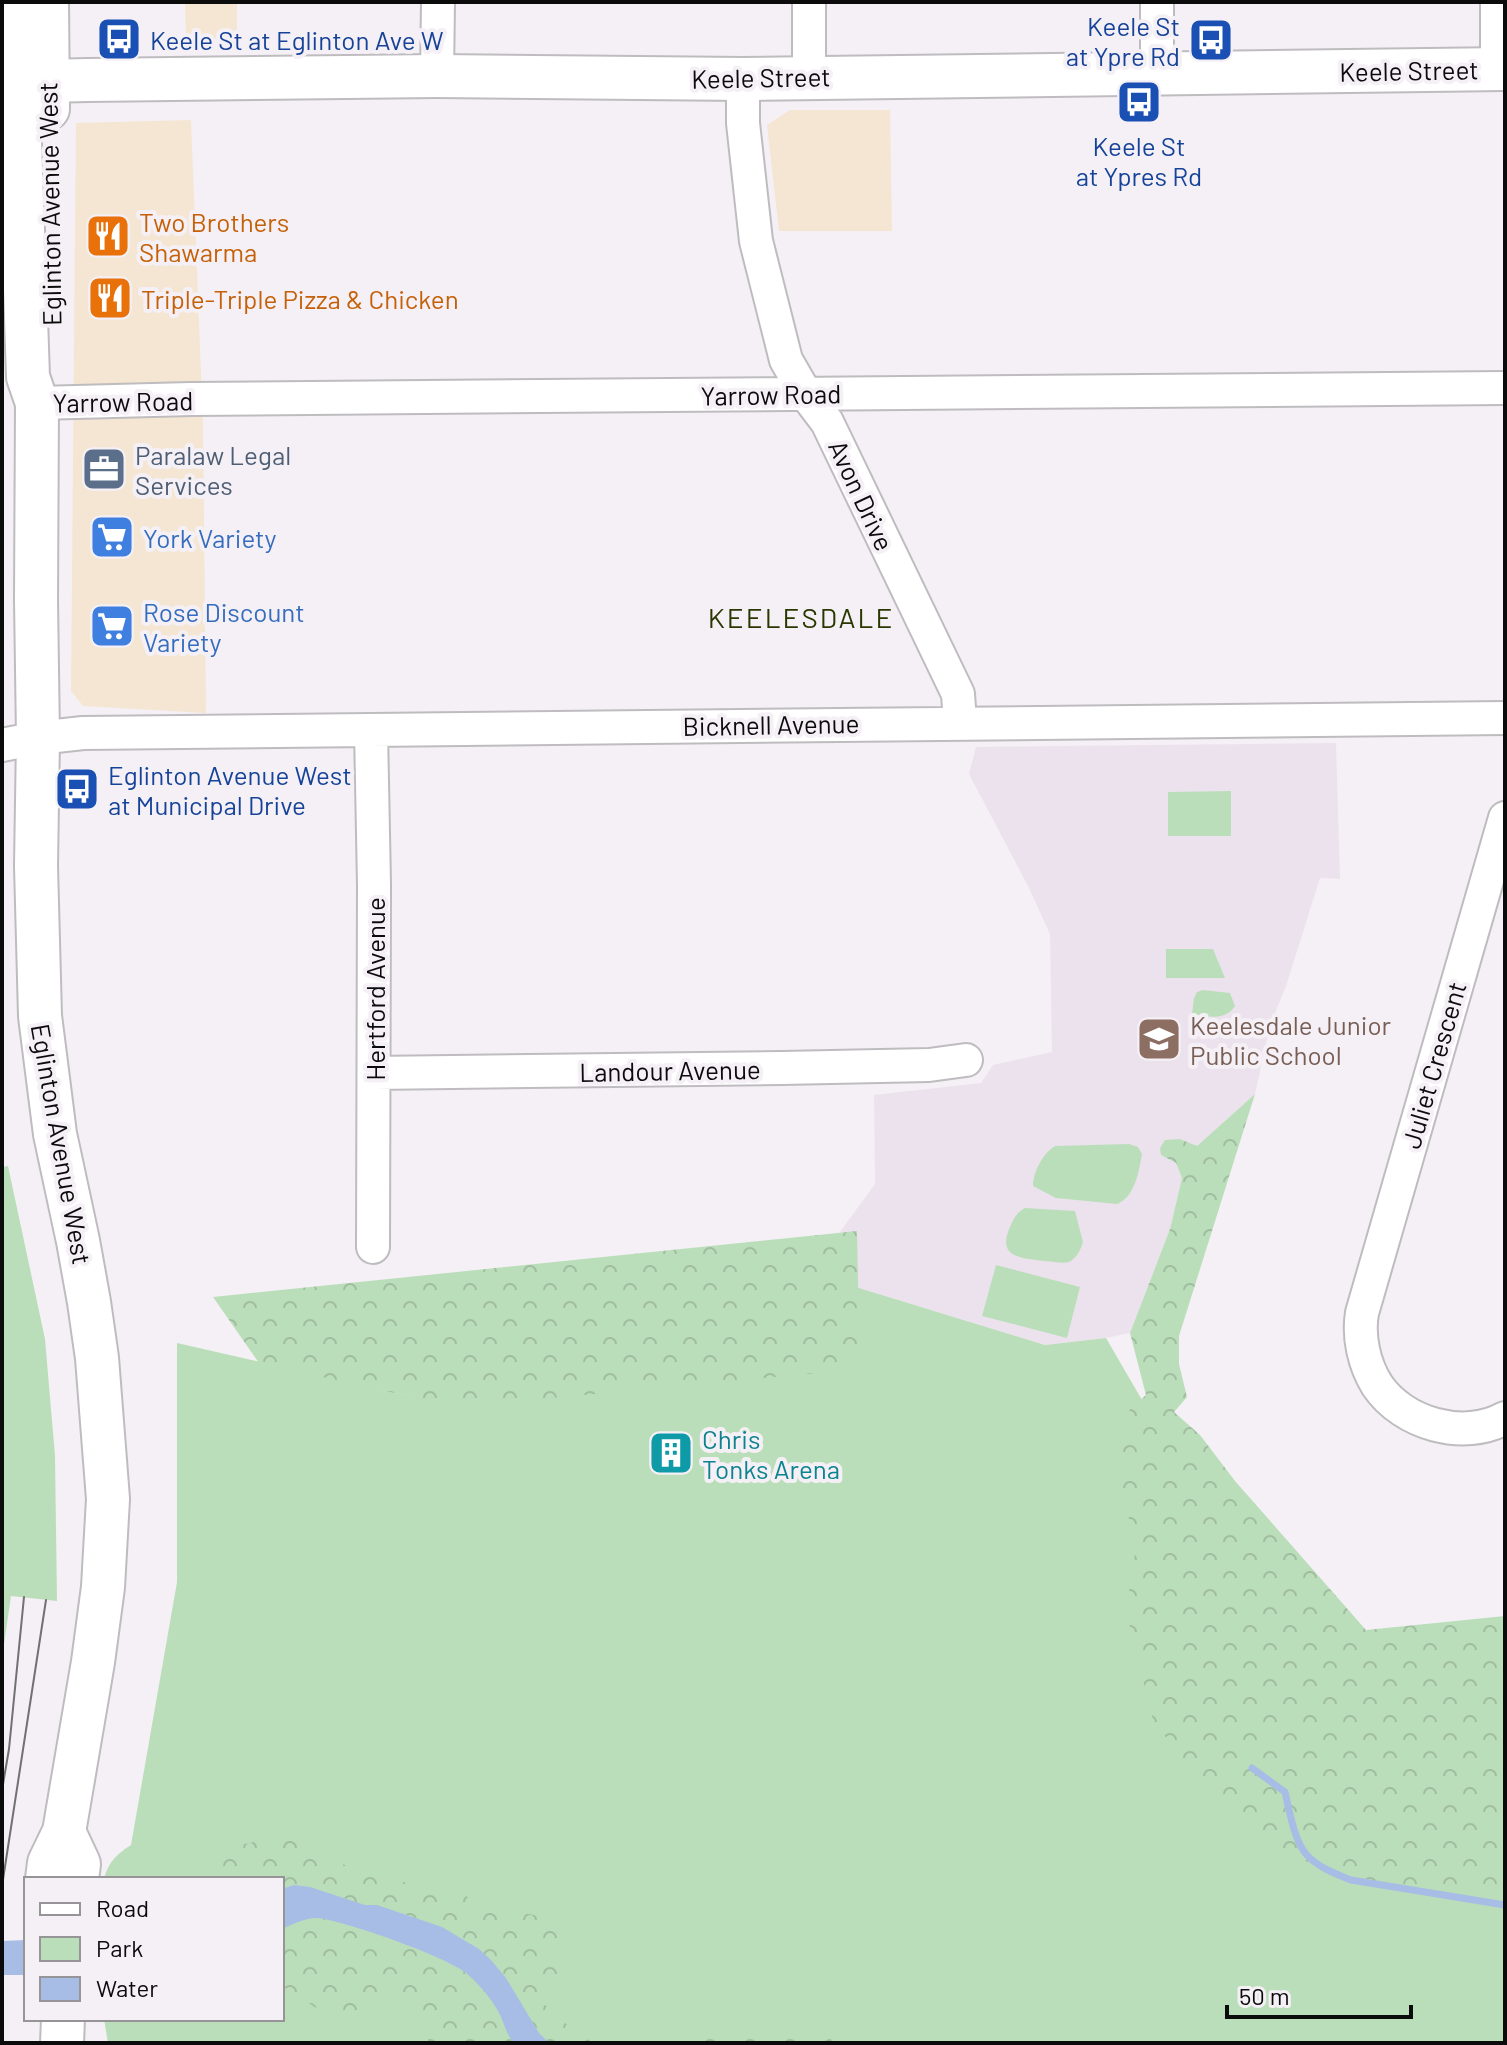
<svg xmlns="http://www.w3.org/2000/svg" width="1507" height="2045" viewBox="0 0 1507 2045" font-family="Barlow,sans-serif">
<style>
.commercial{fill:#f4e6d2}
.built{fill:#ece2ed}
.green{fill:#bbdeba}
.forest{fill:url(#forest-crowns)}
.water{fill:#a7bde6}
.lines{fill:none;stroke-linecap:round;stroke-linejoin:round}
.stream{stroke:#a7bde6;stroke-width:7}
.minor-casing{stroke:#bfbcc0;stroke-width:36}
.major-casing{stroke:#bfbcc0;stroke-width:46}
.minor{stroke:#fff;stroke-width:32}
.major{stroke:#fff;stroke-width:42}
.tram{stroke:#727073;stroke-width:2}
.labels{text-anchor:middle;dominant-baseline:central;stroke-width:8;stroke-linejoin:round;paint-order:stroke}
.transit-label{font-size:26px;fill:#164399;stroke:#f4f0f5;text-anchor:start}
.street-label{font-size:26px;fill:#0c0b0c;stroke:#f4f0f5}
.food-label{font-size:26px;fill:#c56008;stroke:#f4f0f5;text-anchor:start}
.service-label{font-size:26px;fill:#4e5e75;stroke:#f4f0f5;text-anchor:start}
.shop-label{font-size:26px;fill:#366cbe;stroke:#f4f0f5;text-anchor:start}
.education-label{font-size:26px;fill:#785e54;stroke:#f4f0f5;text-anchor:start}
.culture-label{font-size:26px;fill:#0d838f;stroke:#f4f0f5;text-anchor:start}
.neighbourhood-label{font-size:28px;letter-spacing:2px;fill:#2a3700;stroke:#f4f0f5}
</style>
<defs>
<pattern id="forest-crowns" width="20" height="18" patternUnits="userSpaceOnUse" patternTransform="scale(2)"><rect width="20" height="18" fill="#bbdeba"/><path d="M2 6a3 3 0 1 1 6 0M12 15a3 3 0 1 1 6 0" fill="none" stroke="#a0bd9f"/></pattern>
</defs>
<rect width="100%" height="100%" fill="#f4f0f5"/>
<path class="commercial" d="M185,2h52v36l-51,2z
M790,110h100l2,121h-113l-12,-106z
M191,120l12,305 3,288 -123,-7 -12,-15 5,-568z"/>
<path class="built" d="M1336,743l4,136 -20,-1 -34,108 -16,40 -15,68 -58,52 -17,-7 -19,16 15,8 6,15 -12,51 -40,104 -24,5 -61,7 -199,-61 -9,-48 38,-52 -1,-89 107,-12 12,-18 59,-13 -2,-118 -21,-46 -60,-114 7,-27z"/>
<path class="green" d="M1231,791v45h-63v-44z
M1166,949h47l12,29h-59z
M1203,990l27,3 5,13c-9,15 -28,11 -43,8l2,-16 3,-6z
M1129,1144l9,3 4,7c-3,17 -7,43 -25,50l-61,-6 -23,-12c0,-14 10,-33 22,-40z
M8,1166l37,173 10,117 2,145 -46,-5 -9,62v-491z
M1025,1208l50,3 8,31c-2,7 -6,16 -14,20 -7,2 -18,-1 -25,-1 -22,-3 -48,-3 -34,-34 4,-9 6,-14 15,-19z
M996,1265l84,22 -13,51 -85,-22z
M846,1284l199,61 61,-7 187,322 212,123v260h-1397l-4,-24h178v-140h-178c4,-17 13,-25 27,-34l46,-263v-239l237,54z"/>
<path class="forest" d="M1255,1094l-76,242v28l8,33 -13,15 26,23 35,46 131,149 139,-14v270l-45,5 -122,-14 -71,-35 -59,-47 -55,-75 -27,-109 10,-65 -19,-74 13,-63 16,-14 -16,-62 40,-104 12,-51 -6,-15 -15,-8 -1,-7 5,-8 15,-1 17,7z
M857,1231l3,138 -402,38 -199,-44 -46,-66z
M281,1836l75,34 67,17 25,-2 41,25 40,4 33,8 -2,55 -19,9v15l24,22 28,20h-44l-10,-10 -33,-55 -15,-18 -12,-11 -37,-22 -65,-22h-12l-55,-18 -16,-2 -12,4v-10h-105l19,-8 35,-24z
M314,1918l24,3 90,33 36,17 23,24 12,17 9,24 6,7h-85l-10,-36 -29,-9 -27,18 -42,-5 -39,-25v-57l19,-8z
M825,2028l8,15h-157l19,-11 84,1z"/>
<path class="water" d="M294,1885l16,2 55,18h12l65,22 37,22 12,11 15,18 33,55 10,10h-35c-9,-10 -10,-22 -16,-32 -8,-14 -20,-28 -32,-38 -19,-16 -123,-53 -149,-55 -12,0 -24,6 -35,11v-40z
M26,1940v35h-24v-34z"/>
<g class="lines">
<path class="stream" d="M1252,1768l33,24c4,17 9,48 21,62 11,13 30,20 45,26l154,25"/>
<g class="minor-casing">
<path id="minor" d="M1497,69v-67
M1157,73v-71
M437,76l1,-74
M809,77v-75
M743,79v44l13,118 30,119 19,33 22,29 131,272 2,28
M37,403l154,-4 1314,-11
M371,730l3,155 -1,362
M2,745l36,-7 45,-5 1422,-15
M1505,818l-143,495c-4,24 2,51 15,72 26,39 87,56 128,33
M374,1073l408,-5 147,-3 37,-5"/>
</g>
<g class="major-casing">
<path id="major" d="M17,2l1,80 10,295 9,26 -1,197 2,138 -2,128 4,150 15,118 23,107 11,61 8,56 11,141 -5,88 -10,75 -29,170 -15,31 -2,16
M47,2l1,107
M2,82l86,-2 349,-4 306,3 762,-10
M64,1832l15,32 -2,15
M62,2043l1,-24"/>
</g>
<use href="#minor" class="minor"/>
<use href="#major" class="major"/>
<path class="tram" d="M2,1790l7,-41 15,-152
M2,1886l44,-286"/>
</g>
<defs>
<g id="bus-square" transform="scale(2.3)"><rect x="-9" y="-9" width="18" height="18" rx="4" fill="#1a4fb4" stroke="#f4f0f5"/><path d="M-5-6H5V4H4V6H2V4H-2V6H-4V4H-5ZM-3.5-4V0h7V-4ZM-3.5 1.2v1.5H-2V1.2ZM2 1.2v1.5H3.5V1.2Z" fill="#fff"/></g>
<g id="restaurant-square" transform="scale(2.3)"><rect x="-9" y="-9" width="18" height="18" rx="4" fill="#e8710a" stroke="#f4f0f5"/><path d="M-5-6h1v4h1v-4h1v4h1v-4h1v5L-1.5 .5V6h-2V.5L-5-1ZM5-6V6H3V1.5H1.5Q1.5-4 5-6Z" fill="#fff"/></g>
<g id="office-square" transform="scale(2.3)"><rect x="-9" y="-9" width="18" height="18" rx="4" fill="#5c6f8a" stroke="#f4f0f5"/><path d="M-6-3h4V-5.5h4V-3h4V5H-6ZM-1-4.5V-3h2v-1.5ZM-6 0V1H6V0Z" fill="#fff"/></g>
<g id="supermarket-square" transform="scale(2.3)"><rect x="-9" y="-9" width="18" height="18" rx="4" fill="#3f7fe0" stroke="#f4f0f5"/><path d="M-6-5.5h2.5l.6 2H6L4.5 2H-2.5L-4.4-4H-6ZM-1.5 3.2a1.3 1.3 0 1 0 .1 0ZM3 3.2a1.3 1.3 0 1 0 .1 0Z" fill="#fff"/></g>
<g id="school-square" transform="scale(2.3)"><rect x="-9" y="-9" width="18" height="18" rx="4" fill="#8d6e63" stroke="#f4f0f5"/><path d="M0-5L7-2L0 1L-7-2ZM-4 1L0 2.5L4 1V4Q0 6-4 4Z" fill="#fff"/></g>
<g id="building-square" transform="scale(2.3)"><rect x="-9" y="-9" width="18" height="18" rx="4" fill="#0f9aa8" stroke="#f4f0f5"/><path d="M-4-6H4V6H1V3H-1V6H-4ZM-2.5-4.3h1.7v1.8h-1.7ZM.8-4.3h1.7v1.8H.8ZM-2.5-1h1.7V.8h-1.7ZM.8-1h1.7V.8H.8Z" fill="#fff"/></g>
</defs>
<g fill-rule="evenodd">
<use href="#bus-square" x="119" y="39"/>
<use href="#bus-square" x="1211" y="40"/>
<use href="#bus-square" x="1139" y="102"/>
<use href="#restaurant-square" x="108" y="236"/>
<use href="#restaurant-square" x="110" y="298"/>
<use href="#office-square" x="104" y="469"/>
<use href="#supermarket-square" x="112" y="537"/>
<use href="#supermarket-square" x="112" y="626"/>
<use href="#bus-square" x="77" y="789"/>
<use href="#school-square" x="1159" y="1039"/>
<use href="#building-square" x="671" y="1453"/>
</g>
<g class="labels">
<g class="transit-label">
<text x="1180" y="25" text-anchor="end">Keele St<tspan x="1180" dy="30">at Ypre Rd</tspan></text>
<text x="150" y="39">Keele St at Eglinton Ave W</text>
<text x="1139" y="145" text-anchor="middle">Keele St<tspan x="1139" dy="30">at Ypres Rd</tspan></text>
<text x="108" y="774">Eglinton Avenue West<tspan x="108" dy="30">at Municipal Drive</tspan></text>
</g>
<g class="street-label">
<text transform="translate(1409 70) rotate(-1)">Keele Street</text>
<text transform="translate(761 77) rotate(-1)">Keele Street</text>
<text transform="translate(49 204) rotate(-91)">Eglinton Avenue West</text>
<text transform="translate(771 394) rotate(-1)">Yarrow Road</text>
<text transform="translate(123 401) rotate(-1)">Yarrow Road</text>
<text transform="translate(862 495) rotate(65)">Avon Drive</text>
<text transform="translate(771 724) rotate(-1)">Bicknell Avenue</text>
<text transform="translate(374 989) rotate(-90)">Hertford Avenue</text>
<text transform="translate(1433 1065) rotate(-74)">Juliet Crescent</text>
<text transform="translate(670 1070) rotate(-1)">Landour Avenue</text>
<text transform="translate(62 1144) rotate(80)">Eglinton Avenue West</text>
</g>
<g class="food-label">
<text x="139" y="221">Two Brothers<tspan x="139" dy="30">Shawarma</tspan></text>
<text x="141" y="298">Triple-Triple Pizza &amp; Chicken</text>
</g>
<g class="service-label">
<text x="135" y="454">Paralaw Legal<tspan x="135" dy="30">Services</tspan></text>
</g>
<g class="shop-label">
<text x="143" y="537">York Variety</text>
<text x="143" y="611">Rose Discount<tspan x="143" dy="30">Variety</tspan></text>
</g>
<g class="education-label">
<text x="1190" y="1024">Keelesdale Junior<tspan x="1190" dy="30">Public School</tspan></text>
</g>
<g class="culture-label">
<text x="702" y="1438">Chris<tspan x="702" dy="30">Tonks Arena</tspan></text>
</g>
<g class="neighbourhood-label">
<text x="801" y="617">KEELESDALE</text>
</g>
</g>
<rect width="1507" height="2045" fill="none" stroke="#0c0b0c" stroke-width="8"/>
<rect x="24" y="1877" width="260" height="144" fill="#f4f0f5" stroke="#979498" stroke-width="2"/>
<rect x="40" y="1903" width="40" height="12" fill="#ffffff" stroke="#979498" stroke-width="2"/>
<text x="96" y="1917" font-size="24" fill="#0c0b0c">Road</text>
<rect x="40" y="1937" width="40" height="24" fill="#bbdeba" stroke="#979498" stroke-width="2"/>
<text x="96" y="1957" font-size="24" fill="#0c0b0c">Park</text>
<rect x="40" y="1977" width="40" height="24" fill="#a7bde6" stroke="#979498" stroke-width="2"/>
<text x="96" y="1997" font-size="24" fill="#0c0b0c">Water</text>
<path d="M1227 2005v12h184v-12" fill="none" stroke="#0c0b0c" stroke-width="4"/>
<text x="1239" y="2005" font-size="24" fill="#0c0b0c" stroke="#f4f0f5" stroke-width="6" paint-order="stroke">50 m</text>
</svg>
